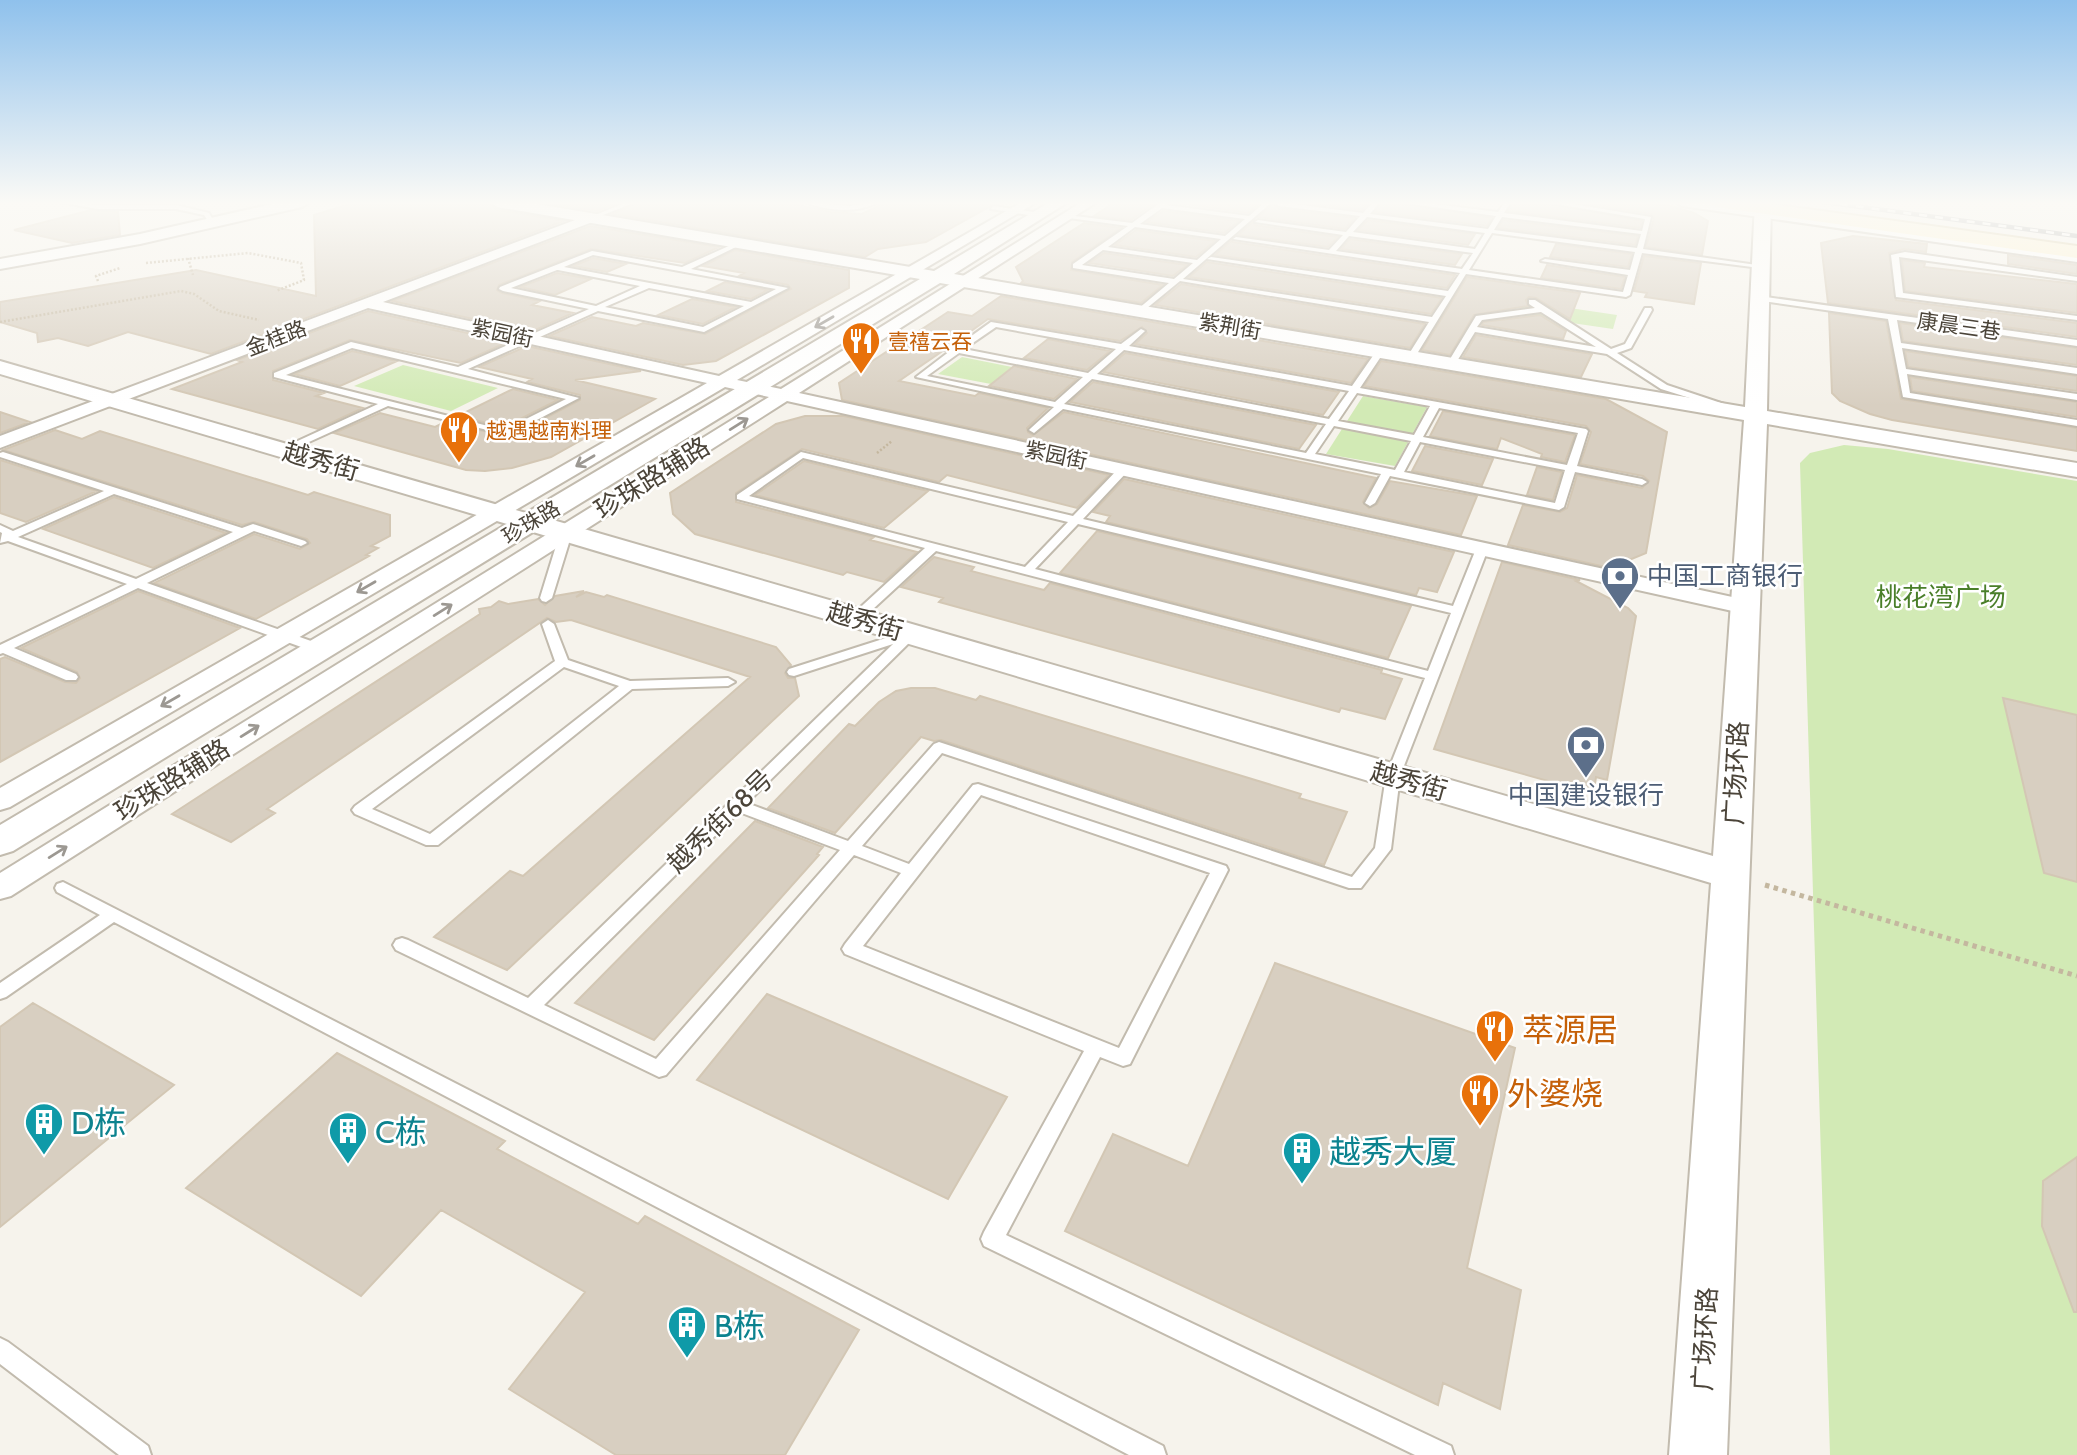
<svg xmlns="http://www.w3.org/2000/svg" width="2077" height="1455" viewBox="0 0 2077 1455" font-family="Cabin,'Noto Sans SC',sans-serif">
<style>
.green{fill:#d2eab5}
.building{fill:#d8cfc1;stroke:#d3c7b4;stroke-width:2}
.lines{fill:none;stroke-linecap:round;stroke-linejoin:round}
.service-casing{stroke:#c2bbae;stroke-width:4}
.minor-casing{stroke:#c2bbae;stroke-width:4}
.tertiary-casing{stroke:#c2bbae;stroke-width:4}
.secondary-casing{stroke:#d6c79b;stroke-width:4}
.path-far1{stroke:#c4b79f;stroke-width:2.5;stroke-dasharray:2 2;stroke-linecap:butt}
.path{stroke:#c4b79f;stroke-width:5;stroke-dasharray:4.5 4.5;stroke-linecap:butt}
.service{fill:#fff;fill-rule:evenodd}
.minor{fill:#fff;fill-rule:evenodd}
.tertiary{fill:#fff;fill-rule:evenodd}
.secondary{fill:#fff3cd;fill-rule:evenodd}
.rail-casing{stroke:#9a9a9a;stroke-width:4.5}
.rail{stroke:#fff;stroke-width:2.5;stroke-dasharray:8;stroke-linecap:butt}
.oneway{stroke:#9c9892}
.labels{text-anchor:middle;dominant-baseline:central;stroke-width:5;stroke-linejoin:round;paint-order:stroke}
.far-street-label{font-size:21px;fill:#4b4439;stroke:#fff}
.far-food-label{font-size:21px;fill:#c56008;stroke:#fff;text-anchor:start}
.street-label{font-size:26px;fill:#4b4439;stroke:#fff}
.service-label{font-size:26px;fill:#4e5e75;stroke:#fff;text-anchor:start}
.park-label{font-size:26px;fill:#4a7f2a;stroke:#fff}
.near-food-label{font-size:32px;fill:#c56008;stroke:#fff;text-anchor:start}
.near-culture-label{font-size:32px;fill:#0d838f;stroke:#fff;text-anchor:start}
</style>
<rect width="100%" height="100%" fill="#f6f3ec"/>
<path class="green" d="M1523,301l94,14 -4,14 -96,-14z
M962,357l50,10 -21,17 -53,-10z
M403,365l95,23 -47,23 -97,-25z
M1363,396l64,11 -32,59 -69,-12z
M1844,445l44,4 189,32v974h-247l-30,-992 10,-10z"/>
<path class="building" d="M377,202h110l10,8 67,11 -353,133 -83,-22 -40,14 -30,-8 -20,4 -1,-9 -37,-11v-20l196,-32 120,26 -2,-81 39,-12z
M542,202h77l-22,9z
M638,202h147l46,10 31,2 24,-12h112l-72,40 -48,7 -13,8 -252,-43z
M1115,202h41l-25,18 -37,-4z
M1172,202h89l-13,11z
M1300,202h69l-7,8z
M1382,202h14l96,16 -5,8 -112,-14z
M1513,202h29l100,19 -2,7 -132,-17z
M1578,202h57l36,4 23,7 14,8 -6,34 -56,-8 8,-29 -3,-4z
M1273,204l6,5 76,9 -10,11 -87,-12z
M91,210l27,2 2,23 -48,8 -58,-13z
M1163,211l76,10 -15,12 -77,-11z
M1368,220l107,14 -7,11 -110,-15z
M1503,220l135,16 -3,9 -137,-17z
M1253,222l2,3 83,12 -10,10 -90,-12z
M1084,223l37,5 -49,34 -1,8 92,15 -22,18 -120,-20 2,-2 -7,-14z
M590,226l129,21 -34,16 -94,-14 -92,36 -2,5 5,3 38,8 -8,4 41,8 -42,19 -139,-31z
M1136,230l79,11 -19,16 -81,-12z
M1853,236l74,8 -1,8 -22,-3 -15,4 7,47 181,23v14l-249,-34 -7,-60z
M1350,239l112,15 -7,11 -114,-16z
M1231,241l2,1 222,33 -8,13 -232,-33z
M1556,244l76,10 -4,13 -78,-10z
M735,250l114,20v18l-133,73 -33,4 -134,-29 43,-19 44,9 7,-3 62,11 86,-45 -3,-4 -49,-9 5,-3 -41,-7z
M1104,253l83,12 -14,11 -84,-13z
M2008,255l69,10v9l-69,-10z
M1644,256l57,7 -7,41 -49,-7 2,-4 -13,-2z
M593,258l33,6 -19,8 -34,-6z
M1902,260l23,3 -1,4 153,17v29l-172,-22z
M1207,262l235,36 -11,16 -242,-37z
M1547,265l78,12 -4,12 -80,-11z
M557,273l34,6 -36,16 -35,-8z
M1467,277l69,10 44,6 -10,26 -34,-21 -7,-1 -3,3 2,6 -54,9 -24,40 -28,-5z
M725,282l43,8 -17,9 -44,-8z
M1181,284l244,40 -15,24 -255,-43z
M1001,296l367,63 -17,24 -216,-39 12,-11 -5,-6 -22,14 -132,-22 -35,25 -43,-7 38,-25 24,4z
M692,299l44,8 -33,17 -45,-9z
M368,311l140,31 -47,21 -111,-23 -77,31v9l51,13 -8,3 47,12 -45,21 -146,-40 70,-27 -5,-2z
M1829,313l57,8 15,78 176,29v23l-185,-31 -22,-6 -30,-13 -8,-8z
M1540,315l26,16 -3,8 -81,-14 1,-3z
M1900,323l177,25v17l-174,-24z
M1476,335l116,19 -11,23 -118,-20z
M1048,339l62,12 -23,19 -63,-12z
M903,341l3,5 35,6 -42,29 76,15 4,-3 69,15 -21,20 1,4 5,3 31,-23 312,66 -13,24 6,6 8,-4 13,-23 87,15 -16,39 -619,-135 -3,-17z
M527,346l114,25 -66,9 80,19 -104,58 -39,11 -27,3 -19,-1 -132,-37 46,-20 55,14 10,-5 64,15 71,-37v-5l-53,-13 5,-3 -53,-12z
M352,351l45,10 -57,25 -46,-12z
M1905,351l172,25v15l-169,-24z
M1125,353l214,39 -16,23 -220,-43z
M1381,361l225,38 61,33 -21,121 -36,15 -102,-23 15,-40 37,7 7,-4 10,-33 65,13 7,-7 -6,-5 -63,-12 11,-32 -5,-6 -222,-40z
M1014,366l63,13 -23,20 -65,-13z
M1910,377l167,25v15l-165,-26z
M1093,382l223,43 -17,24 -229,-47z
M513,389l45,11 -54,27 -46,-11z
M1443,411l132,24 -10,27 -24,-5 1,-3 -41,-16 -4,11 -67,-13z
M0,412l30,10 -30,11z
M805,416h39l265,59 -32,33 -130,-33 -8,7 -137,-33 -66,44v9l138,35 -4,3 47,12 -33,30 -37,-10 -4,3 -148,-41 -22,-20 -3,-21 106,-69z
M55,430l27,9 18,-8 208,64 6,-3 76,23v21l-19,10 7,2 -12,7 3,1 -113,63 -102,-36 100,-49 46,15 10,-6 -3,-4 -53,-17 -12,3 -239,-75z
M1425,446l68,13 -11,26 -70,-14z
M0,460l97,31 -71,31 -26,-9z
M804,461l124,30 -44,37 -129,-33z
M1537,467l25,5 -9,28 -26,-5z
M1124,479l330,73 -17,40 -18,-4 -3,7 -310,-73 4,-6 -17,-4z
M114,497l112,36 -73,35 -110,-39z
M1097,531l314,75 -23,52 -328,-85z
M934,557l40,10 -3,4 73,19 6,-7 332,87 -1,3 21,6 -17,40 -44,-11 -2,4 -400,-110 4,-4 -42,-11z
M1502,562l78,18 -4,1 52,27 8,8 -29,164 -11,-3 -2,13 -21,-2 -139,-39z
M138,591l102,37 -240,134v-103l5,-2 60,25 11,1 4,-5 -3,-6 -56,-24z
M584,591l-8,6 10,-5 18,5 3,-2 169,52 15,18 -6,8 3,5h7l4,18 -292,274 -73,-33 76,-66 13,5 227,-199 -179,-57 -15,2 -9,-4 -280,191 8,4 -44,29 -59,-28 308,-200 -1,-5 12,-2 8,-6 9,3 30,-5 7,6 10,-9z
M911,688h24l41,12 4,-4 321,98 -2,4 48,14 -23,53 -383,-125 -7,1 -13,-4 -86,96 -67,-25 81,-84 6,2 24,-24 17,-11z
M2003,698l74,17v167l-33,-9z
M755,821l68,26 -6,7 2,1 -165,185 -79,-37z
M1275,963l240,85 -48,220 54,22 -21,119 -57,-26 -5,22 -373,-174 48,-97 75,32z
M767,994l240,103 -59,102 -251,-119z
M33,1003l141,82 -174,142v-200z
M337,1053l168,88 -8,8 141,75 7,-8 214,114 -74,125h-169l-107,-66 76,-97 -144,-82 -80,86 -175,-108z
M2077,1157v155h-3l-32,-86 1,-45z"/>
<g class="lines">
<g class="service-casing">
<path id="service" d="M60,202l38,3h78l33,8 6,10 -5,1 -6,-9 -28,-6h-78z
M627,202h9l-43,17 -5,-1z
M805,202l45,4 28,-4c-21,12 -52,9 -73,0z
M1161,202h8l-3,3 83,11 16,-14h7l-89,77 249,38 14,-21 -239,-37 4,-2 237,34 12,-18 -227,-34 3,-2 93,13 14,-15 -88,-13 3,-2 88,12 14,-16 -81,-10 -3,-2 2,-2 85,11 10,-11h7l-10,12 118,15 8,-13 -98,-14h20l80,10 7,-10h6l-7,11 138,18 3,-12 -101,-17h17l90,15 -8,32 121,17 -4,2 -118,-15 -12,42 -4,2 -160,-23 -51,83 -4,3 -4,-3 22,-35 -249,-41 -39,32h-3v-4l31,-26 -96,-15v-4l55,-38 -59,-8 -2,-3 65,8zM1162,208l83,11 -20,17 -85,-12zM1367,217l118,16 -10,16 -122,-17zM1502,217l139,17 -4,14 -143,-18zM1135,227l86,12 -24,21 -89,-13zM1492,233l143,19 -5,18 -85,-11 -4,2 87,14 -5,17 -154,-22zM1349,236l124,17 -11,16 -126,-18zM1103,250l90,13 -19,16 -92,-14z
M993,206l48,7 3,2 -3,2 -50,-8z
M740,241l2,3 -51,25 97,19 -84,44 -106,-21 -130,58 111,29 -71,37 -120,-29 -101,46 -9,-2 100,-46 -104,-27v-4l77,-31 107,25 131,-58 -86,-18 -4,-2 1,-2 92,-36 90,16zM593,255l183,34 -25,13 -187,-35zM557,270h1l82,16 -44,20 -85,-18zM649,288l95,18 -41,21 -98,-20zM352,348l214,51 -62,31 -218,-55z
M1905,252l172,25v4l-178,-24 4,36 174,23v4l-181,-23 -5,-42z
M1759,296l318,44v6l-180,-26 4,23 176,25v6l-175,-26 4,21 171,25v6l-170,-26 3,19 167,27v6l-174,-29 -15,-78 -132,-19 -1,-2z
M1529,300h6l76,49 14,-5 20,-36h6l1,2 -21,38 -14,5 50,32 66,22 -8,2 -64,-20 -54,-35 -132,-22 -21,34h-6l-1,-2 29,-48 59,-8 -6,-4zM1541,312l55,35 -119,-20 5,-7z
M991,322l130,22 20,-15 4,2 -16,15 223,40 25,-36 3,-1 4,3 -24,36 226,41 2,2 -11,35 65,13 5,3 -5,3 -67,-13 -11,35 -5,3 -169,-34 -15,27 -5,3 -5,-3 16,-29 -318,-65 -29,24 -5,-3 2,-2 23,-21 -138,-30 34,-26 -44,-8v-4l50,8zM996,327l120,22 -28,24 -124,-24zM1124,350l225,41 -20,28 -232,-45zM959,353l124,24 -28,25 -128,-26zM1092,379l234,45 -20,29 -242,-49zM1357,393l73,13 -16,29 -76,-14zM1439,408l139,25 -11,32 -144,-28zM1334,426l77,15 -16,29 -80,-16zM1420,442l145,28 -10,33 -151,-31z
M3,452l239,76 11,-4 52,17 2,2 -6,3 -47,-15 -107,52 178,63 1,3 -6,4 -5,-1 -177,-64 -124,60 62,26 2,3 -2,3h-10l-63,-27 -3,1v-9l127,-61 -119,-43 -8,2 2,-10 -2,-1v-7l13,6 91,-40 -104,-34v-4zM114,494l119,38 -97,47 -118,-42z
M801,452l272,64 46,-48h8v4l-44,47 370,87 23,-57 6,-3 6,3 -88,227 -9,73 -30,39h-12l-407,-135 -80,93 47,18 64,-79 5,-1 248,82 2,4 -98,194 -7,2 -23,-9 -94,178 445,211 3,9h-39l-431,-209 -3,-7 3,-7 100,-181 -239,-97 -3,-5 3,-5 56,-71 -47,-18 -188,220 -7,2 -263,-127 -3,-5 3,-5 6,-2 6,2 120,58 365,-354 -99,32 -5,-1 -2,-3 2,-3 122,-39 4,1 2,3 -2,3 -168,166 101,38 86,-97 5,-2 413,135 23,-29 11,-72 39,-98 -489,-127 -76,70h-8l-2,-3 2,-3 73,-67 -188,-49v-4zM803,458l265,64 -43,45 -276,-71zM1078,524l373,89 -23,58 -393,-102zM981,795l229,78 -91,175 -256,-102zM739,812l101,38 -184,209 -112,-54z
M566,530l6,3 -20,65 -6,4 -4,-1 -2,-3 20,-65z
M548,620l6,4 14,36 62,21 98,-3 7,4 -7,4 -96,3 -194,156h-12l-71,-31 -3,-4 3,-4 200,-145 -13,-37zM564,667l55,19 -189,148 -58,-25z
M63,882l1100,564 3,9h-37l-1015,-533 -108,75 -6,2v-16l100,-68 -43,-23 -2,-4 2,-4z
M0,1338l8,4 140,104 3,9h-32l-119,-91z"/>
</g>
<g class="minor-casing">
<path id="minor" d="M1022,202h15l-300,178 44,9 301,-187h15l-298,191 947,207 8,2 3,5 -3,5 -8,2 -959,-213 -776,495 -11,3v-26l769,-476 -44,-10 -715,420 -10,3v-22l707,-405 -339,-75 -368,140v-12l591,-222 4,1v6l-212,81 336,74z
M1676,202h33l368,52v8l-395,-56z"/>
</g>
<g class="tertiary-casing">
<path id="tertiary" d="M281,202h28l-7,5 -162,37 -140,25v-10l140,-25z
M490,202h35l409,69 116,-69h18l-114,72 791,133 10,-205h16l-4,209 310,52v14l-310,-53 -40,1031h-58l42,-572 -1178,-351 -520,319 -13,4v-30l507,-301 -507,-150v-13l526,152 394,-234 -423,-72zM940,283l804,137 -31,436 -1160,-336z"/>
</g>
<g class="secondary-casing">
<path id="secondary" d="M1707,202h49l321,44v12l-361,-51z"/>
</g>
<path class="path-far1" d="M188,258l5,17
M146,263l102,-10 53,10 3,17 -28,11
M98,281l-2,-5 24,-8
M0,322l181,-31 13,3 25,17 40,9
M877,453l15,-12"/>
<path class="path" d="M1765,885l312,91"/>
<use href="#service" class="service"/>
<use href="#minor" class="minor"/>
<use href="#tertiary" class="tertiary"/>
<use href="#secondary" class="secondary"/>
<g class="rail-casing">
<path id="rail" d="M1824,202l253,34"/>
</g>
<use href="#rail" class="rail"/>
</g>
<defs><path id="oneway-shaft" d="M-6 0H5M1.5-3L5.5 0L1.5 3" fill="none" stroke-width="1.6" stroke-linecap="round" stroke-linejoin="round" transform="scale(1.75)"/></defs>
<g class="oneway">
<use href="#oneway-shaft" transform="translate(824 322) rotate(150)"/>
<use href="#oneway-shaft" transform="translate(739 424) rotate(-32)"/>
<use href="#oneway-shaft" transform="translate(585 461) rotate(150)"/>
<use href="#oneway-shaft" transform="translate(366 587) rotate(150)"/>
<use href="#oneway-shaft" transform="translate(443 610) rotate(-32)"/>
<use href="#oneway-shaft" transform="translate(170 701) rotate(150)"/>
<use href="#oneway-shaft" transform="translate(250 731) rotate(-32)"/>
<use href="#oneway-shaft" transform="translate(58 852) rotate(-32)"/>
</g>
<linearGradient id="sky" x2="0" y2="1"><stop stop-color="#8fc1ec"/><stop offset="0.5" stop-color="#fbfaf6"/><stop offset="1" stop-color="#fbfaf6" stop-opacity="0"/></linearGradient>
<rect width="2077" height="406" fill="url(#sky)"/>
<defs>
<g id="restaurant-pin" transform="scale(2.0125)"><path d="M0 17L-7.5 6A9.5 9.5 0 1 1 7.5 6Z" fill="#e8710a" stroke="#fff"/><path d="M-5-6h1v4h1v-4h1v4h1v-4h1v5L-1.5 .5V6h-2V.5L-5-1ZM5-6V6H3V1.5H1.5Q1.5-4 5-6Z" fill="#fff"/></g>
<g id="bank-pin" transform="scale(2.0125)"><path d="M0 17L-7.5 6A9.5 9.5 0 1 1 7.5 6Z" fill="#5c6f8a" stroke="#fff"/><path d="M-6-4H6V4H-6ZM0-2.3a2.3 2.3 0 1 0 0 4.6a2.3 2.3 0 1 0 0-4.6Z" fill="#fff"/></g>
<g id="building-pin" transform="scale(2.0125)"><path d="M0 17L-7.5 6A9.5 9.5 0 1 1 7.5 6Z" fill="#0f9aa8" stroke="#fff"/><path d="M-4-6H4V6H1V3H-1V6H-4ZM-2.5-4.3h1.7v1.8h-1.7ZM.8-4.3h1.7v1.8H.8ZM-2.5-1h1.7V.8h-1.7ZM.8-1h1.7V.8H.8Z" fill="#fff"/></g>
</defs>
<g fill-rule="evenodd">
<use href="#restaurant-pin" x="861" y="341"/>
<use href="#restaurant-pin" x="459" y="430"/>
<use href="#bank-pin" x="1620" y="576"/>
<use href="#bank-pin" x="1586" y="745"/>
<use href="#restaurant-pin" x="1495" y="1029"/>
<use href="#restaurant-pin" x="1480" y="1093"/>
<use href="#building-pin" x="44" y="1122"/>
<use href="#building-pin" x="348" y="1131"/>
<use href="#building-pin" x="1302" y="1151"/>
<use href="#building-pin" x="687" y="1325"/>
</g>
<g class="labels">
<g class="far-street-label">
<text transform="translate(1230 326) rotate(10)">紫荆街</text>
<text transform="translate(1959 326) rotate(8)">康晨三巷</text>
<text transform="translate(502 333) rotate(12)">紫园街</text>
<text transform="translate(276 338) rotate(-21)">金桂路</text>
<text transform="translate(1056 455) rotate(12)">紫园街</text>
<text transform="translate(531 522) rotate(-31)">珍珠路</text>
</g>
<g class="far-food-label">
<text x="888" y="341">壹禧云吞</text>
<text x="486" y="430">越遇越南料理</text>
</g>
<g class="street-label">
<text transform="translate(321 461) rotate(16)">越秀街</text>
<text transform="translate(652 478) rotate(-32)">珍珠路辅路</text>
<text transform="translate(865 621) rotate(16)">越秀街</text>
<text transform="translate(1736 773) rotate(-87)">广场环路</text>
<text transform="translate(172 780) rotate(-32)">珍珠路辅路</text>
<text transform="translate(1409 781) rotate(16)">越秀街</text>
<text transform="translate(720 821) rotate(-44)">越秀街68号</text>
<text transform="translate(1705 1339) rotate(-87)">广场环路</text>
</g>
<g class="service-label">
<text x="1647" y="576">中国工商银行</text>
<text x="1586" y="795" text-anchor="middle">中国建设银行</text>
</g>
<g class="park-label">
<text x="1941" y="597">桃花湾广场</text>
</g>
<g class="near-food-label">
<text x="1522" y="1029">萃源居</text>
<text x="1507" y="1093">外婆烧</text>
</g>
<g class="near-culture-label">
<text x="71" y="1122">D栋</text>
<text x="375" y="1131">C栋</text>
<text x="1329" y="1151">越秀大厦</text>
<text x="714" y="1325">B栋</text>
</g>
</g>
</svg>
